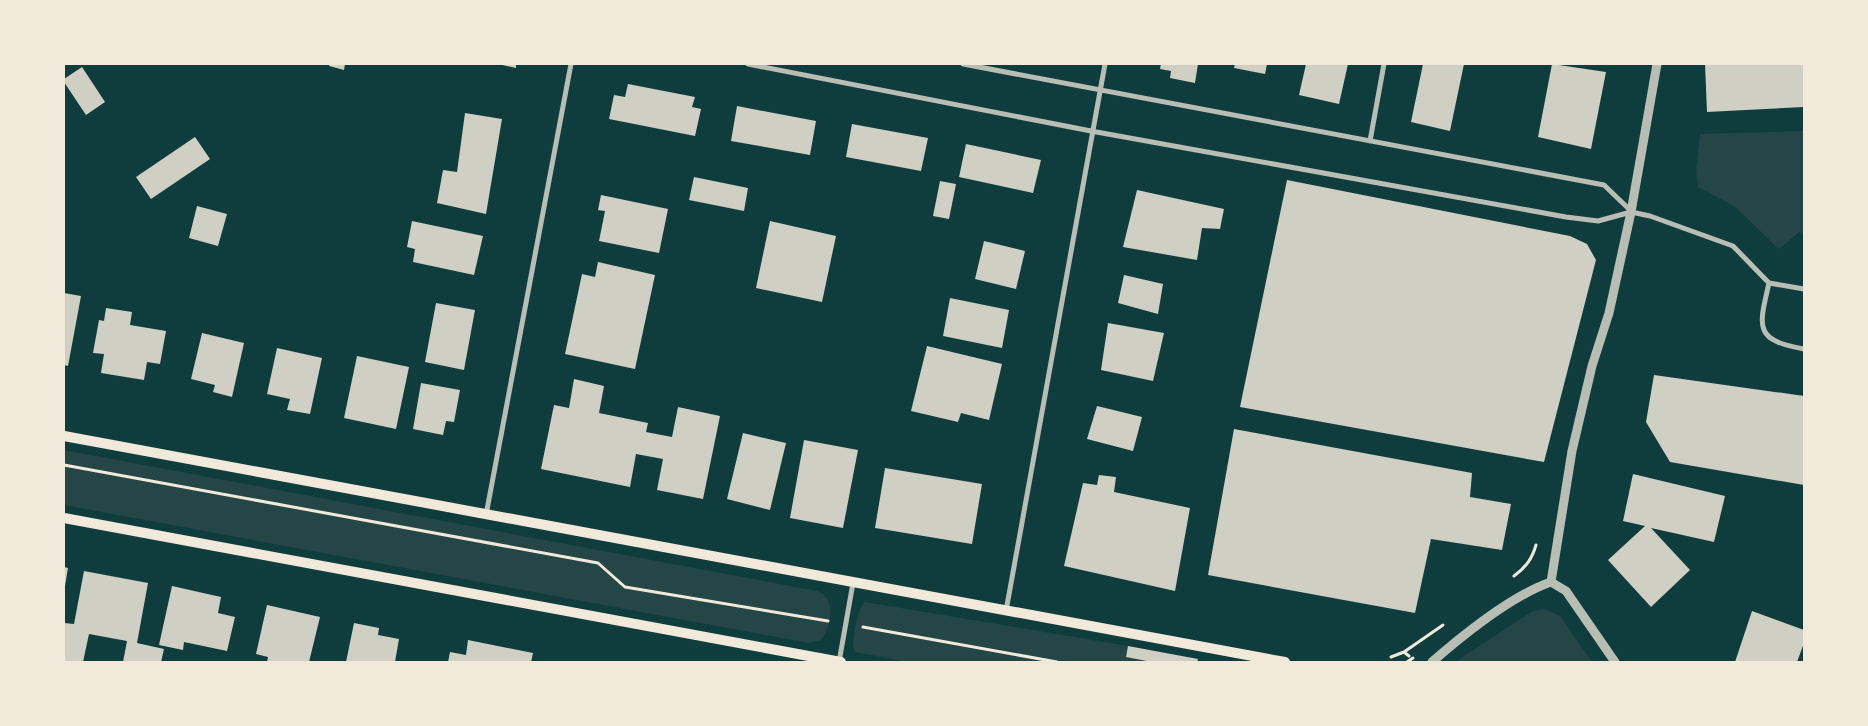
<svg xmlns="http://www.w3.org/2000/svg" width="1868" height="726" viewBox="0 0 1868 726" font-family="'PT Serif',serif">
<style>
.green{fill:#244646}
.building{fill:#cfcfc3}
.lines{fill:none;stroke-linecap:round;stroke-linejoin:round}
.path{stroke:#f1e9da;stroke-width:3}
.minor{stroke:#b8beb3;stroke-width:5}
.tertiary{stroke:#b8beb3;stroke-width:9}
.secondary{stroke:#f1e9da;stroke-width:10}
</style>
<rect width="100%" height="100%" fill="#0f3d3e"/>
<path class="green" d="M1804,131v102l-5,-1 -20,17 -45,-43 -36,-19 -2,-14 4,-39z
M64,450l753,141c20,6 14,37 4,49l-12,3 -745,-138z
M865,602l263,44 -2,11 26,5h-245l-52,-10c-5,-7 3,-45 10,-50z
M1544,609l16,7 32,46h-134l2,-3 73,-48z"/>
<path class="building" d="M330,64h15l-1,6 -15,-4z
M498,64h18v4z
M1161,64h37l-3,19 -25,-5 1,-7 -11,-2z
M1235,64h32l-2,10 -31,-6z
M1306,64h42l-9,40 -40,-9z
M1423,64h41l-14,67 -39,-9z
M1552,64l54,8 -15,77 -53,-12z
M1705,64h99v43l-97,5z
M82,67l23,35 -19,13 -22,-33v-3z
M628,84l67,13 -3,10 9,2 -6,27 -86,-17 5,-24 11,2z
M737,106l79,15 -6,34 -79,-14z
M465,113l37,6 -16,95 -49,-11 6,-33 14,2z
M852,124l76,14 -7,33 -75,-14z
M195,137l15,22 -59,40 -15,-22z
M966,144l75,16 -8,33 -74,-16z
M694,177l54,11 -4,23 -55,-11z
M1287,180l283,56 17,8 9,16 -52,202 -304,-55z
M940,181l16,3 -7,35 -16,-3z
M1137,190l87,19 -4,20 -18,-1 -5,32 -74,-13z
M601,195l67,14 -9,44 -60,-12 6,-30 -7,-1z
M197,206l30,8 -9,32 -29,-8z
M412,221l71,15 -9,39 -61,-13 2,-13 -8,-2z
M770,221l66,15 -14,66 -66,-14z
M984,241l41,10 -9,38 -41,-10z
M598,262l57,13 -20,94 -70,-15 17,-80 13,3z
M1124,275l39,9 -5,30 -40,-11z
M64,293l17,3 -13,70 -4,-1z
M950,298l59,12 -7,38 -59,-12z
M436,303l39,7 -11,60 -39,-8z
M106,308l26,4 -2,13 36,6 -6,33 -13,-2 -3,18 -43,-7 3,-19 -11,-1 6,-33 5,1z
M1108,323l56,10 -11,48 -52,-11z
M202,333l42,10 -12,54 -19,-5 2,-7 -24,-6z
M927,346l75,18 -13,56 -28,-7 -3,9 -47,-11z
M277,348l45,10 -12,56 -23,-4 3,-11 -23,-5z
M357,356l52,11 -13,62 -52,-11z
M1654,375l150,21v89l-134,-23 -24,-40z
M574,379l30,7 -5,27 49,10 -2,9 26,5 6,-30 42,9 -17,83 -46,-9 6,-31 -27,-5 -6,33 -89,-18 13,-64 15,3z
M421,383l39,7 -6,32 -8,-1 -3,14 -30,-6z
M1097,406l45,11 -9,34 -46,-12z
M1234,429l238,44 -2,24 41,7 -9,46 -71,-11 -16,74 -207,-38z
M743,433l43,10 -16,67 -43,-11z
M804,440l54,10 -15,78 -53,-10z
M885,468l97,16 -10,60 -97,-16z
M1633,474l92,22 -11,46 -63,-14 39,42 -39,37 -43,-47 37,-34 -22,-5z
M1099,475l17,2 -2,15 76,16 -15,83 -111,-25 19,-83 14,2z
M64,567l4,1 -3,18h-1z
M84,571l64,12 -11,60 27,6 -3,13h-38l4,-21 -38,-7 -6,28 -19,-1v-38l10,1z
M172,586l49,11 -3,16 17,4 -8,34 -43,-9 -1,8 -24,-5z
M267,605l53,12 -11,45h-42l1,-5 -12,-3z
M1752,611l52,19v13l-7,19h-62z
M354,623l25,5 -1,7 21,4 -4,23h-49z
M468,640l65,13 -2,9h-83l2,-10 16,3z
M1128,646l70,13 -1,3h-45l-26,-5z"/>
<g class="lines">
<path class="path" d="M64,465l534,98 27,24 203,34
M1514,576c12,-9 18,-17 22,-31
M863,627l194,35
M1404,652l5,4
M1391,657l13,-5 39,-27
M1407,662l6,-4"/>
<path class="minor" d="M748,64l343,67 475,86 32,4 33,-9 19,4 83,30 36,37 35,6
M963,64l641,121 27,26
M1370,141l14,-77
M1769,283c-10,44 -16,57 35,66
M486,515l85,-451
M1006,611l99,-547
M839,662l14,-79"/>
<path class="tertiary" d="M1551,582l21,-131 20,-85 17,-53 22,-101 26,-148
M1432,662c31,-27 81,-67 119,-80l15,9 49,71"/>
<path class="secondary" d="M64,436l1221,226
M64,518l777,144"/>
</g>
<rect width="1868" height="726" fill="none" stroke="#f1e9da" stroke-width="130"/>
</svg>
